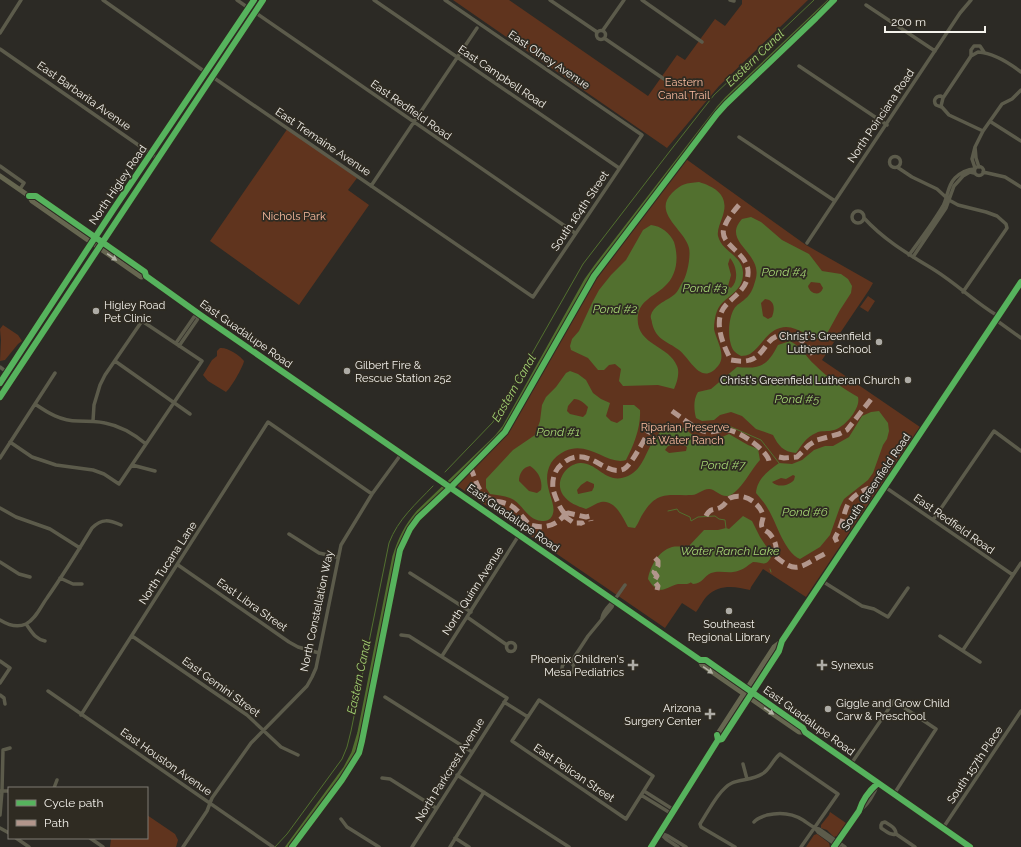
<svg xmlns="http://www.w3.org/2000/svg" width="1021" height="847" viewBox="0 0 1021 847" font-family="Raleway,sans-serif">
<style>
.green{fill:#60341e}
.water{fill:#52702f;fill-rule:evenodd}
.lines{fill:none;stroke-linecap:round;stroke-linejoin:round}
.stream{stroke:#52702f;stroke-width:1}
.canal{stroke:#52702f;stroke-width:3.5}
.street{stroke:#5c5b4b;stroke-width:3.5}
.secondary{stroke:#666650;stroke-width:5}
.quiet{stroke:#b2968c;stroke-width:5;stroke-dasharray:10 5;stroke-linecap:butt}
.cycleway-casing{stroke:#2f2b22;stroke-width:8}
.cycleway{stroke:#56b35d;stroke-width:6}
.oneway{fill:#b4b3a6}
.poi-dot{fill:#aeaca6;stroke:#2f2b22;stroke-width:1.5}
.labels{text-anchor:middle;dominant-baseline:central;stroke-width:3.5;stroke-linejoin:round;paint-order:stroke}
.street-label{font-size:11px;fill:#f4f2ec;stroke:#2f2b22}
.park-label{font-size:11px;fill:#fbbca0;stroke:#2f2b22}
.poi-label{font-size:11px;fill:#f4f2ec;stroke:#2f2b22;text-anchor:start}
.water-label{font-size:12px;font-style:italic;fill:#a3d372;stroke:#2f2b22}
</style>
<rect width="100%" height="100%" fill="#2c2a25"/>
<path class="green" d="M453,0h56l139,96 29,-41 8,5 30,-41 10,7 17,-22v-4h66l-89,86 -52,62z
M288,128l69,50 -9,12 21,15 -70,100 -89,-64z
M686,159l120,86 67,38 -4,7 -47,70 98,67 -114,170 -43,-28 -12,18 -1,3c-15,-4 -31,-6 -43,6 -4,4 -7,11 -11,16l-14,-9 -17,25 -209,-143 49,-49 90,-158z
M868,296l7,5 -7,11 -8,-5z
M3,325l15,10 4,6 -4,3 -13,16 -5,1 1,-21 -1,-11z
M220,348c7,-1 20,7 24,13 -1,6 -13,27 -18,31l-18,-11 -5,-6 9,-15 5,-4v-5z
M830,812l16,11 -9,13 -3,1 -7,-7 -6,-2v-3l8,-10z
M147,815l28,19 3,6 -2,7h-66l1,-8 2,-1h34z
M817,834l12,9 1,4h-24l8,-12z"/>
<path class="water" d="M699,182c19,6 31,15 23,36 -2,6 -5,12 -4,18 4,16 24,19 25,36 1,21 -20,24 -26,39 -2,5 -3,12 -3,18 2,11 13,26 4,37 -17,21 -28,-8 -39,-16 -12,-9 -23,-10 -27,-27 0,-3 -2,-5 -1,-8 4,-12 17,-14 25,-22 2,-2 4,-7 6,-10 5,-6 9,-27 7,-35 -4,-18 -37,-35 -17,-55 9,-9 14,-10 27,-11zM730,258c7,8 9,23 1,30l-3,-2 3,-11 -3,-11z
M751,217l10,5 21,18 27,14 13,17 19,3 7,5 4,7 -1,7 -11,17 -16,29c-15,2 -27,-16 -44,-11 -14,4 -18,18 -30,26 -2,1 -6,2 -9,2 -2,-1 -5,-3 -7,-5 -7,-10 -6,-32 0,-42 2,-4 8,-7 11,-10 7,-5 9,-14 11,-21 6,-26 -35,-36 -14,-59zM811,282l9,1 3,5c-3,9 -13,6 -15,-2zM765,299c10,1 10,10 7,18l-4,2 -5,-3 -2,-13z
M651,225c10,1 19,8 23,17 5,16 3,34 -10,45 -10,9 -24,14 -26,28 -4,30 31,30 39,51 3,6 0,17 -3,23l-16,-4 -35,1 -4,-5 2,-12 -6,-5 -6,1 -5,5h-6l-10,-12 -17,-8 -1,-4 2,-7 7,-8 13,-28 7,-13 12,-15 15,-15 17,-30z
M790,341c13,7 15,15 25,24 13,13 27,23 43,32 3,11 -13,30 -24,33 -6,2 -13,0 -18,3 -10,4 -14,12 -20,20 -13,-1 -18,-8 -23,-18l-17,-6 -14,-13 -11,-4 -11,3 -6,5 -12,1 -6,-3c-2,-8 -3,-18 2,-26l13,-3 26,-22c24,2 30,-1 41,-22z
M570,371l8,3 8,6 7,13 8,6 9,4 -4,13 5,5 6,2 6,-4v-14h11l6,5c1,17 -6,35 -14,50 -18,6 -37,-20 -61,-9 -6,3 -11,7 -14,12 -12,22 8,40 1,53 -2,4 -5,5 -10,5 -14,-1 -18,-14 -28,-21 -7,-4 -16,-5 -24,-6l-4,-6v-9l27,-29 22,-15 5,-14 2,-16 4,-8 10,-10 10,-14zM574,399c6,0 10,4 14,8l-2,7 -3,3 -13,-3 -3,-3 1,-5zM530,466c8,5 13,14 11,24l-4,3 -8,-2 -10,-10c0,-7 4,-14 11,-15z
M879,411l9,12 1,8 -2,8 -4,6 -10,28 -5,7 -24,19 -4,8 -10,28 -10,12 -20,12c-16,-7 -23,-36 -32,-50 -3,-6 -8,-11 -12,-16 1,-14 12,-22 23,-30l13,1 10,-4 12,-10 11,-4h8l16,-9 13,-21 9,-4zM793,475l2,1 -1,4c-5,6 -16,8 -22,2l9,-4 5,1z
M674,428h10l17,14 7,1 21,-9 19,11 10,4 2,11c-8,8 -20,33 -32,36 -8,1 -13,-7 -19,-7 -7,0 -11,6 -17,6 -22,1 -34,-5 -48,17 -4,5 -5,11 -9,16l-7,-1c-5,-9 -13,-28 -27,-25 -5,1 -10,5 -15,7 -9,-3 -17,-6 -23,-14 -9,-13 3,-31 17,-32 18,-1 26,23 48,13 16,-7 18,-27 28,-39 2,-2 4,-6 6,-7 3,-1 8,-2 12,-2zM679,444l5,1 3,2 -1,4 -17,2 -4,-3 3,-4zM587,481l7,3v3l-2,4 -14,3 -1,-4 4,-5z
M743,516l9,5 8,16 12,18c-6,13 -8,7 -19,7 -6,4 -11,9 -20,10 -7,1 -14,-2 -22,1 -8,4 -8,10 -18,11 -4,-3 -1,-1 -6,0 -3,0 -6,0 -9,0 -14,4 -19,13 -30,-5 2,-12 10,-28 24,-32 5,-1 11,0 16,0l16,-17h14l8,-2 3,1z"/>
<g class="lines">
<path class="stream" d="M725,427h6l30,13 18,23
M445,472l48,-50 90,-158 87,-113 44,-56 100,-95
M668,511l9,-2 2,3 11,5 1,4 7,-4 17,-1 4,3 6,1 1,8
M770,569l1,3
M275,847l12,-13 55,-75 5,-12 4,-16 38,-188c9,-24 27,-39 44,-57"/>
<path class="canal" d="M287,847l58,-79 8,-15 6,-20 35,-176c6,-19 12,-31 25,-46l77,-74 8,-10 82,-147 10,-14 122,-158 9,-10 103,-98"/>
<path class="street" d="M103,0l98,69 332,228 109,-162 -197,-135
M237,0l338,233
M374,0l245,168
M550,0l47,32
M642,0l60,42
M730,0l4,1
M866,5l69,46
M603,30l21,-30
M596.5 35a4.5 4.5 0 1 1 9 0a4.5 4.5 0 1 1-9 0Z
M0,33l21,-33
M604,38l60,41
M0,49l157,109
M971,56v-6l3,-4h6l4,6
M799,66l88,59
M941,107l-5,-2c-3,-4 -1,-9 5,-9l2,2
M991,122l30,19
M983,131l-34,-16 -8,-9 2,-8 28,-42 7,-4c16,1 30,10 43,20
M739,137l96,64
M975,147l8,-16 19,-27 10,-5 9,-9
M889.5 162a5.5 5.5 0 1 1 11 0a5.5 5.5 0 1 1-11 0Z
M0,166l24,17 -4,6
M974.5 171a4.5 4.5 0 1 1 9 0a4.5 4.5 0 1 1-9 0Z
M897,167l15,10 25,12 12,11 9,5 28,7 11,4 9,8 1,4 -44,64
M975,168l-3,-9 3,-12 1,11 3,9
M983,172l22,5 16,10
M371,186l106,-158
M852 217a6 6 0 1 1 12 0a6 6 0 1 1-12 0Z
M864,218c21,23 46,37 72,53 22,14 40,32 62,45
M807,243l153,-230 11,-13
M909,255c12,-16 24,-32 34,-49 5,-9 4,-20 12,-28 5,-5 13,-9 19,-9
M913,257l33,-49 8,-22 9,-10 7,-4 4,1
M996,320l25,18
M176,343l18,-26 5,-3
M179,346l18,-26 2,-5
M115,361l75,53
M0,367l13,10
M35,404c13,9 26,17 43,17 9,0 18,0 27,2 16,3 29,11 41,21
M10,442l22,15 24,8 37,5 11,4 15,10 83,-123 -60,-40 -37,54 -5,10 -6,20 -1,16
M0,458l55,-85
M132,465l23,6
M885,487l128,88
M0,508l16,9 34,12 30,19
M933,520l61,-89 27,20
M289,534l30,19 18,4
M0,562l19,12 11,3
M178,565l111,77 9,5 21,6
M410,573l61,39
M60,578l13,6h9
M822,581l40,25 12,3 14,8 20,-29
M467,617l40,28
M602,618c1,-8 8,-13 13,-19 4,-5 7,-10 10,-14
M0,620c8,5 17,8 26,4 10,-5 15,-18 21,-26 16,-23 31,-47 45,-70 10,-10 17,-8 29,-3
M26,624c6,8 9,15 19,17
M401,635l8,1 98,62 -95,149
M132,636l115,79 34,32 17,8
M940,636l40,26
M506.5 647a4.5 4.5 0 1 1 9 0a4.5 4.5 0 1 1-9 0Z
M963,650l58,-87
M442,656l77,-121
M0,661l10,7 -10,15
M562 668a6 6 0 1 1 12 0a6 6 0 1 1-12 0Z
M571,662l17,-26 24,-29 2,-7
M48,691l225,156
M0,695l4,3 1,6
M385,697l87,55
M539,700l114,76 -27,43 -114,-78z
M504,702l24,15
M81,715l187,-293 104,72
M743,764l4,15
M851,764l43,-63 42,28 -42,65
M457,775l112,72
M382,778l8,1 46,29
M54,788l3,-8
M0,791h9
M644,791l30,19
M641,795l31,19
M859,811c9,-6 16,-18 19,-28
M0,815l2,-24 1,-41 7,-2
M341,819l6,8 32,20
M754,822c3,-4 8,-5 13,-7 13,-3 25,-2 36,5 6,4 10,8 16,9l26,18
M0,828l9,5
M815,828l3,4 21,15
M943,828l78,-117
M660,833l8,3 18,11
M661,834l5,5 12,8
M896,834c0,-6 -6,-9 -11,-12l-3,1 -1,2v3c5,3 9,8 15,6l19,13
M16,838l13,9
M90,838l13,9
M455,838l14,9
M183,847l24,-36 5,-13 39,-55 56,-57 5,-9 4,-9 25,-123 31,-51 30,-41
M450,847l34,-55
M735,847l-34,-20 -1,-3c8,-12 19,-35 32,-41 9,-4 21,-3 30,-9 8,-4 11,-15 18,-20l58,40 -37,53
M834,847l25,-36c3,-10 11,-21 19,-28"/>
<path class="secondary" d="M0,176l29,20 3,5 109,76 5,-1
M29,196h7l109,76 1,4 53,38 501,346h6l97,68 2,4 165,115
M0,383l113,-173 141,-210
M0,397l263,-397
M700,660l2,5 97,67h6
M718,740l4,-1 57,-88 3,-10 239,-359
M651,847l67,-107 -1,-5 57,-88 8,-6"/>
<path class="quiet" d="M739,205c-6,7 -12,14 -15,23 -6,17 26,25 24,46 -1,15 -13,21 -22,31 -14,15 -3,40 5,55 6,1 13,2 19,0 8,-2 13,-10 18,-17 11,-14 30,-9 40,4 3,3 4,7 7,11
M672,411c7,5 24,18 31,20 8,3 17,-2 25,-1 11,1 39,20 41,31
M779,457l5,1 13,-1 12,-12 8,-5 22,-6 8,-4 25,-32
M470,467c7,13 6,26 22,33 6,2 12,2 18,5 9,5 13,14 20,20 13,4 27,1 35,-11
M565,514c-5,-5 -10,-17 -12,-25 -1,-9 1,-19 9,-25 25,-22 43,14 62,5 8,-4 24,-37 30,-47
M565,514l3,-1 18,4 4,-1 1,5
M564,516l10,7h8l1,2
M706,516c4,-9 9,-5 15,-9 4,-2 5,-6 9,-9 13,-6 29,4 33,17 1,4 -3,8 -1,12 1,3 5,4 7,6 6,7 9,14 6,23 17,14 21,15 40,3 4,-2 8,-4 11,-6
M837,542l-2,-4c1,-3 3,-5 4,-8 9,-22 4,-31 30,-42
M655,558l3,3v5l-4,6 3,4 -3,5 4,5 -1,4"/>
<g class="cycleway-casing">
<path id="cycleway" d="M29,196h7l109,76 1,4 53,38 501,346h6l97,68 2,4 165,115
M0,383l113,-173 141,-210
M0,397l263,-397
M718,740l4,-1 57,-88 3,-10 239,-359
M292,847l50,-67 17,-27 3,-12 38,-191 10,-21 8,-11 33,-31 54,-55 89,-156 123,-162 9,-10 90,-86 18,-18
M651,847l67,-107 -1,-5
M834,847l25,-36c3,-10 11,-21 19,-28"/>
</g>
<use href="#cycleway" class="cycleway"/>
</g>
<defs><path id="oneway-solid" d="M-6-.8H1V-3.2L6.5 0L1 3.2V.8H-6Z"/></defs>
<g class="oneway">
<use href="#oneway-solid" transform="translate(112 257) rotate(35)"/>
<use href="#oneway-solid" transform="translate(708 670) rotate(35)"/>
<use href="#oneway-solid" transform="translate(769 711) rotate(35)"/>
</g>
<g class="poi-dot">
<circle cx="96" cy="311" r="4"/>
<circle cx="879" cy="342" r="4"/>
<circle cx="347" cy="371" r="4"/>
<circle cx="908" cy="380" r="4"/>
<circle cx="729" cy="611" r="4"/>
<path d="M631 659h4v4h4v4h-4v4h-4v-4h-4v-4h4z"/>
<path d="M820 659h4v4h4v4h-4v4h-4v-4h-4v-4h4z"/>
<circle cx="828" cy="709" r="4"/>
<path d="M708 708h4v4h4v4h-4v4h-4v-4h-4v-4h4z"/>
</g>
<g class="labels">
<g class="street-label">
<text transform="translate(549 60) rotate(34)">East Olney Avenue</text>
<text transform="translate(502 77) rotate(34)">East Campbell Road</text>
<text transform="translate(84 96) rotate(35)">East Barbarita Avenue</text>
<text transform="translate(411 110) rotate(35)">East Redfield Road</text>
<text transform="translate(881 116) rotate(-56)">North Poinciana Road</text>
<text transform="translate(323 142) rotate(34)">East Tremaine Avenue</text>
<text transform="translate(118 185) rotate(-56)">North Higley Road</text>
<text transform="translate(580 211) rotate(-56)">South 164th Street</text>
<text transform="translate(246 334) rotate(35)">East Guadalupe Road</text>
<text transform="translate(876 482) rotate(-56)">South Greenfield Road</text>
<text transform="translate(513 518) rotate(35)">East Guadalupe Road</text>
<text transform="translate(954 524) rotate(35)">East Redfield Road</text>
<text transform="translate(168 563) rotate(-57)">North Tucana Lane</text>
<text transform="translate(473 591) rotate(-57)">North Quinn Avenue</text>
<text transform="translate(252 605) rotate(35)">East Libra Street</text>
<text transform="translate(317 611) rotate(-78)">North Constellation Way</text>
<text transform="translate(221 687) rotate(36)">East Gemini Street</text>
<text transform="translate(809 721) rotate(36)">East Guadalupe Road</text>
<text transform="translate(166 762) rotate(35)">East Houston Avenue</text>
<text transform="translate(975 765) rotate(-56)">South 157th Place</text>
<text transform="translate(450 770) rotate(-58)">North Parkcrest Avenue</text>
<text transform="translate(574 773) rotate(34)">East Pelican Street</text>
</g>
<g class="park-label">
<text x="684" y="82">Eastern<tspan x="684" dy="13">Canal Trail</tspan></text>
<text x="294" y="216">Nichols Park</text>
<text x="685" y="427">Riparian Preserve<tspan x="685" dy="13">at Water Ranch</tspan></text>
</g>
<g class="poi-label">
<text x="104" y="305">Higley Road<tspan x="104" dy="13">Pet Clinic</tspan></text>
<text x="871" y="336" text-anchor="end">Christ's Greenfield<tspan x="871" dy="13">Lutheran School</tspan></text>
<text x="355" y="365">Gilbert Fire &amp;<tspan x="355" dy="13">Rescue Station 252</tspan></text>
<text x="900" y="380" text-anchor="end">Christ's Greenfield Lutheran Church</text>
<text x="729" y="624" text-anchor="middle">Southeast<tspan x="729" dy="13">Regional Library</tspan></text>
<text x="624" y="659" text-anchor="end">Phoenix Children's<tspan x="624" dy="13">Mesa Pediatrics</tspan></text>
<text x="831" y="665">Synexus</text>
<text x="836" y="703">Giggle and Grow Child<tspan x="836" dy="13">Carw &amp; Preschool</tspan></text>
<text x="701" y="708" text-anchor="end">Arizona<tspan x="701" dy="13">Surgery Center</tspan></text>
</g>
<g class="water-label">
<text transform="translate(755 58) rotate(-44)">Eastern Canal</text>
<text x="784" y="272">Pond #4</text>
<text x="705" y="288">Pond #3</text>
<text x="615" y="309">Pond #2</text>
<text transform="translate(514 388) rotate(-60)">Eastern Canal</text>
<text x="797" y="399">Pond #5</text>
<text x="558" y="432">Pond #1</text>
<text x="723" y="465">Pond #7</text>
<text x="805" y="512">Pond #6</text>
<text x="730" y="551">Water Ranch Lake</text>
<text transform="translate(359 677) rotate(-78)">Eastern Canal</text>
</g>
</g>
<rect x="8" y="787" width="140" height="52" fill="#2f2b22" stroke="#7e7b73"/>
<rect x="16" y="800" width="20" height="6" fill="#56b35d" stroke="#7e7b73"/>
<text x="44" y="807" font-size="12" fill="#f4f2ec">Cycle path</text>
<rect x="16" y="820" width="20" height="6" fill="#b2968c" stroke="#7e7b73"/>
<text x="44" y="827" font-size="12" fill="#f4f2ec">Path</text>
<path d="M885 26v6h100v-6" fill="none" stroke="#f4f2ec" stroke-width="2"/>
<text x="891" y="26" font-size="12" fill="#f4f2ec" stroke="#2f2b22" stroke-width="3" paint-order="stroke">200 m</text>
</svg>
